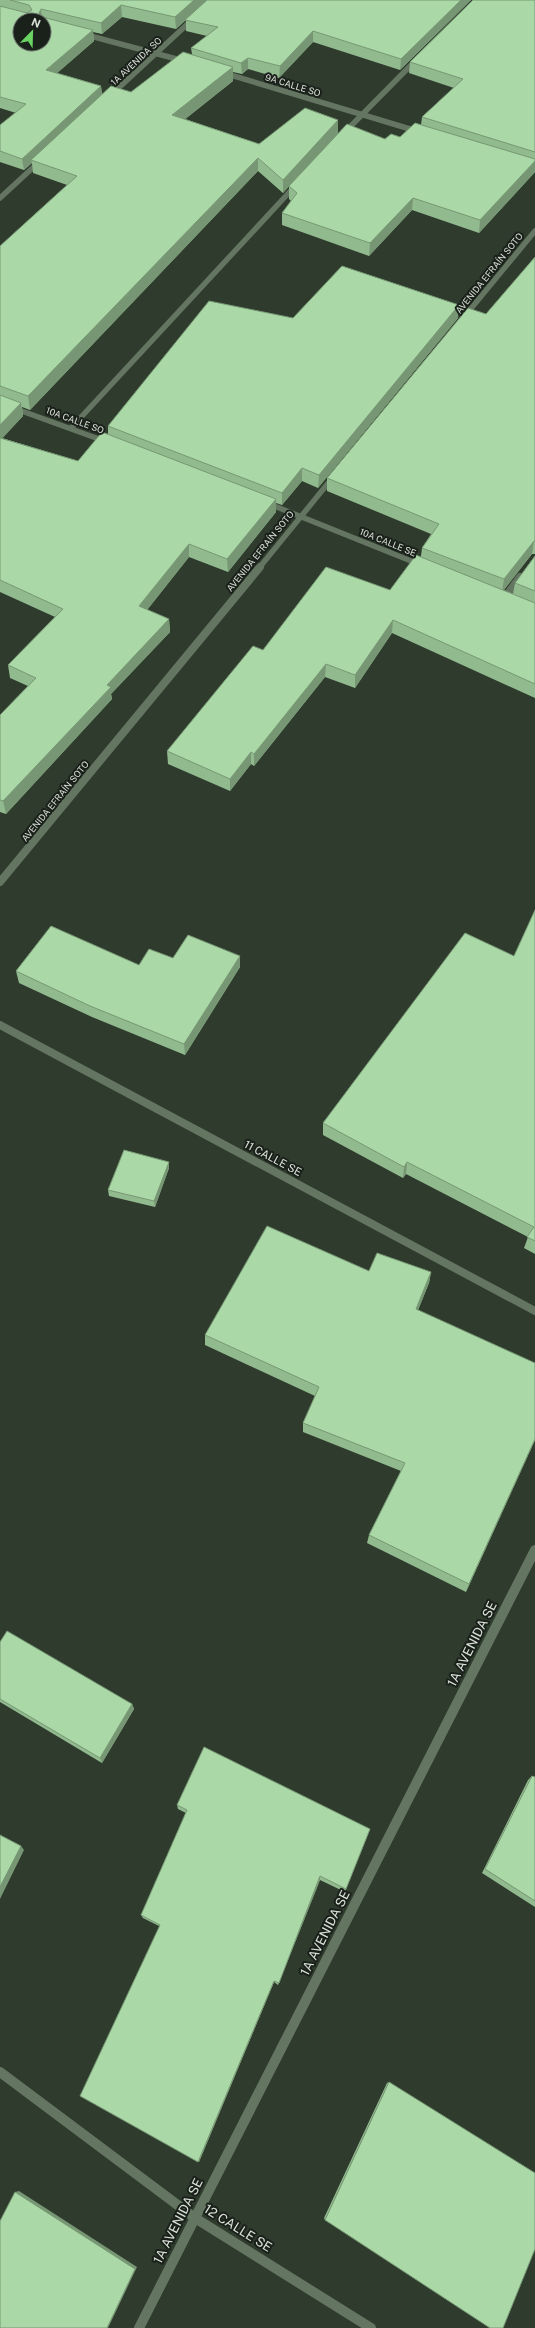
<svg xmlns="http://www.w3.org/2000/svg" width="535" height="2328" viewBox="0 0 535 2328" font-family="'Public Sans',sans-serif">
<style>
.lines{fill:none;stroke-linecap:round;stroke-linejoin:round}
.service{stroke:#647662;stroke-width:8}
.minor-far2{stroke:#647662;stroke-width:5.5}
.minor-far1{stroke:#647662;stroke-width:8}
.minor{stroke:#647662;stroke-width:10}
.wall{fill:#92ba8f;fill-rule:evenodd}
.shaded-wall{fill:#779774}
.building{fill:#aad8a6;stroke:#779774;fill-rule:evenodd}
.labels{text-anchor:middle;dominant-baseline:central;stroke-width:4;stroke-linejoin:round;paint-order:stroke}
.far-street-label{font-size:9px;fill:#dae2d9;stroke:#1a201a}
.street-label{font-size:11px;fill:#dae2d9;stroke:#1a201a}
.near-street-label{font-size:13px;fill:#dae2d9;stroke:#1a201a}
</style>
<rect width="100%" height="100%" fill="#2e3b2d"/>
<g class="lines">
<path class="service" d="M504,599l16,-22"/>
<path class="minor-far2" d="M83,34l101,27
M224,73l196,59
M111,95l82,-76
M343,134l73,-74
M0,198l39,-36
M464,317l71,-86
M0,403l107,39
M71,428l225,-243
M267,503l154,62
M259,568l75,-92"/>
<path class="minor-far1" d="M0,882l260,-315
M0,1025l535,286"/>
<path class="minor" d="M0,2072l195,146 176,110
M139,2328l396,-778"/>
</g>
<path class="wall" d="M0,0h471l-71,70 -87,-28 -34,36 -31,-9 -6,5 -9,-2v9l-48,38 74,25 79,-24v14l47,5 15,-2 21,-12 1,-8 32,-29 -45,-15 1,-11 125,-62v172l-56,61 -67,-23 -43,46 -87,-31v-12l9,-12 -2,-2v-13l-6,7 -25,-22 -228,239 -8,-3 1,9 -21,22 76,23 30,-26v-9l185,-108 166,-13 -1,13 -140,170 -16,-7 -20,24 -6,-2v9l-48,60 -39,-15 -42,53 22,9 1,13 -59,62 1,5 -106,115 -6,-2v-97l28,-29 -18,-8 -2,-13 47,-48 -55,-25v-346l67,-61 -34,-12 -1,-10 -8,7 -24,-8v-37l16,-12 -16,-5zM122,17l54,12 10,-9v11l21,5 -16,12 1,6 -61,38 -29,2 -1,-8 -44,-13 37,-32 -1,-9 9,2z
M535,257v297h-3l-28,36 9,4 2,-11 20,-27v142l-143,-65 -37,55 -30,-11 -71,89 -3,-2 -21,27 -62,-27 -1,-13 96,-101 127,-60 31,-34 1,-8 9,-14 -104,-43v-13l159,-164z
M535,910v344l-11,-6 4,-11 -122,-63 -3,4 -80,-43v-12l191,-167z
M173,958l67,9 -55,88 -93,-38 -73,-34 -3,-12 123,-6z
M169,1168l-14,39 -46,-11 -1,-6z
M369,1271l62,1 -2,11 -11,27 117,130 -69,152 -99,-49 2,-8 32,-64 -98,-39v-9l12,-27 -110,-51v-10z
M0,1642l132,62 2,5 -32,54 -102,-61z
M532,1776l3,1v130l-53,-34 46,-93z
M177,1805l193,24 -25,63 -25,-12 -42,105 -4,-3 -75,180h-1l-39,-236 -16,-8 -2,-3 45,-102 -8,-4z
M389,2082l-64,138 -1,-2 63,-135z"/>
<path class="shaded-wall" d="M194,0h13l-31,29 -1,-12z
M461,0h10l-71,70 1,-11z
M121,5l1,12 -20,17 -1,-11z
M41,9l1,11 -3,-7z
M93,30l1,11 -47,41 -1,-12z
M313,31v11l-34,36 1,-12z
M248,58v11l-6,5 -1,-11z
M233,67v14l-60,48 -1,-14z
M101,86l1,11 -71,63 1,3 -8,7 -2,-11z
M338,120v14l-55,59v-13z
M258,158v13l-228,239 -2,-14z
M535,161v11l-56,61 1,-13z
M413,198l-1,12 -43,46 1,-13z
M459,305l-1,13 -140,170 1,-13z
M21,403l2,13 -23,25v-16z
M302,468v13l-20,24v-12z
M276,499v13l-48,60 -1,-13z
M534,541l-2,13 -30,38 2,-13z
M189,544v13l-49,62 -1,-13z
M169,619l1,13 -59,62 1,5 -106,115 -3,-13 104,-116z
M393,620l-1,13 -37,55v-13z
M326,664l-1,13 -71,89v-12z
M251,752v12l-21,27v-12z
M240,956v11l-55,88 -1,-11z
M169,1162v6l-14,39 -1,-6z
M407,1162l-1,12 -3,4 1,-11z
M431,1272l-2,11 -15,37 2,-11z
M535,1439v1l-69,152 3,-8z
M132,1704l2,5 -32,54 -2,-5z
M21,1846l3,4 -24,49v-12z
M320,1876v4l-42,105 1,-2z
M274,1981v1l-75,180h-1z
M19,2191l118,76 -29,61h-1l-92,-136z"/>
<path class="building" d="M10,0h184l-19,17 -54,-12 -20,18 -60,-14 -2,4 3,4 51,13 -47,40 55,16 -79,73 -22,-8v-26l26,-21 -26,-7v-91l27,7 5,-3 -3,-5zM20,20h24v24h-24z
M207,0h254l-60,59 -88,-28 -33,35 -32,-8 -7,5 -50,-15 27,-21 -33,-7z
M473,0h62v152l-113,-35 41,-38 -53,-17z
M183,52l50,15 -61,48 87,29 46,-36 33,12 -55,60 -25,-22 -230,238 -28,-10v-140l77,-70 -46,-16 80,-74 20,6z
M415,123l120,36v2l-55,59 -67,-22 -43,45 -88,-30 15,-20 -8,-7 58,-62 38,15 6,-5 9,3z
M535,257v284h-1l-30,38 -82,-31 17,-24 -112,-46 141,-170 18,6z
M342,266l117,39 -140,170 -17,-7 -20,25 -174,-67 101,-125 84,17z
M0,395l21,8 -21,22z
M102,432l174,67 -49,60 -38,-15 -50,62 30,13 -62,66 4,2 -108,114 -3,-1v-85l36,-37 -28,-13 55,-56 -63,-29v-142l78,23z
M416,555l119,48v81l-142,-64 -38,55 -29,-11 -72,90 -3,-2 -21,27 -63,-28 86,-105 10,4 63,-83 64,23z
M535,556v35l-20,-8z
M535,910v331l-8,-4 7,-10 -127,-65 -3,5 -81,-44 142,-190 49,23z
M51,926l88,39 10,-16 24,9 15,-23 52,21 -56,88 -94,-38 -74,-35z
M124,1150l45,12 -15,39 -46,-11z
M267,1226l102,45 8,-18 54,19 -15,37 119,54v76l-66,145 -100,-49 36,-72 -102,-40 16,-36 -114,-52z
M7,1631l125,73 -32,54 -100,-59v-57z
M204,1747l166,82 -24,60 -26,-13 -41,107 -5,-2 -76,181 -118,-66 80,-171 -19,-10 46,-105 -10,-5z
M532,1776l3,1v124l-50,-32z
M0,1835l21,11 -21,41z
M389,2082l146,91v76l-32,79h-13l-165,-108z
M15,2192l120,77 -28,59h-107v-107z"/>
<g class="labels">
<g class="far-street-label">
<text transform="translate(136 61) rotate(-43)">1A AVENIDA SO</text>
<text transform="translate(293 85) rotate(17)">9A CALLE SO</text>
<text transform="translate(489 273) rotate(-51)">AVENIDA EFRAÍN SOTO</text>
<text transform="translate(75 420) rotate(20)">10A CALLE SO</text>
<text transform="translate(388 542) rotate(22)">10A CALLE SE</text>
<text transform="translate(260 551) rotate(-51)">AVENIDA EFRAÍN SOTO</text>
<text transform="translate(55 801) rotate(-51)">AVENIDA EFRAÍN SOTO</text>
</g>
<g class="street-label">
<text transform="translate(273 1158) rotate(28)">11 CALLE SE</text>
</g>
<g class="near-street-label">
<text transform="translate(472 1644) rotate(-63)">1A AVENIDA SE</text>
<text transform="translate(325 1933) rotate(-63)">1A AVENIDA SE</text>
<text transform="translate(178 2221) rotate(-63)">1A AVENIDA SE</text>
<text transform="translate(238 2228) rotate(32)">12 CALLE SE</text>
</g>
</g>
<g transform="translate(32 32) rotate(23)"><circle r="19" fill="#1a201a" stroke="#676e66"/>
<path d="M0-3L7 15L0 10L-7 15Z" fill="#6ad363"/>
<text y="-6" font-size="11" font-weight="bold" text-anchor="middle" fill="#dae2d9">N</text>
</g>
</svg>
